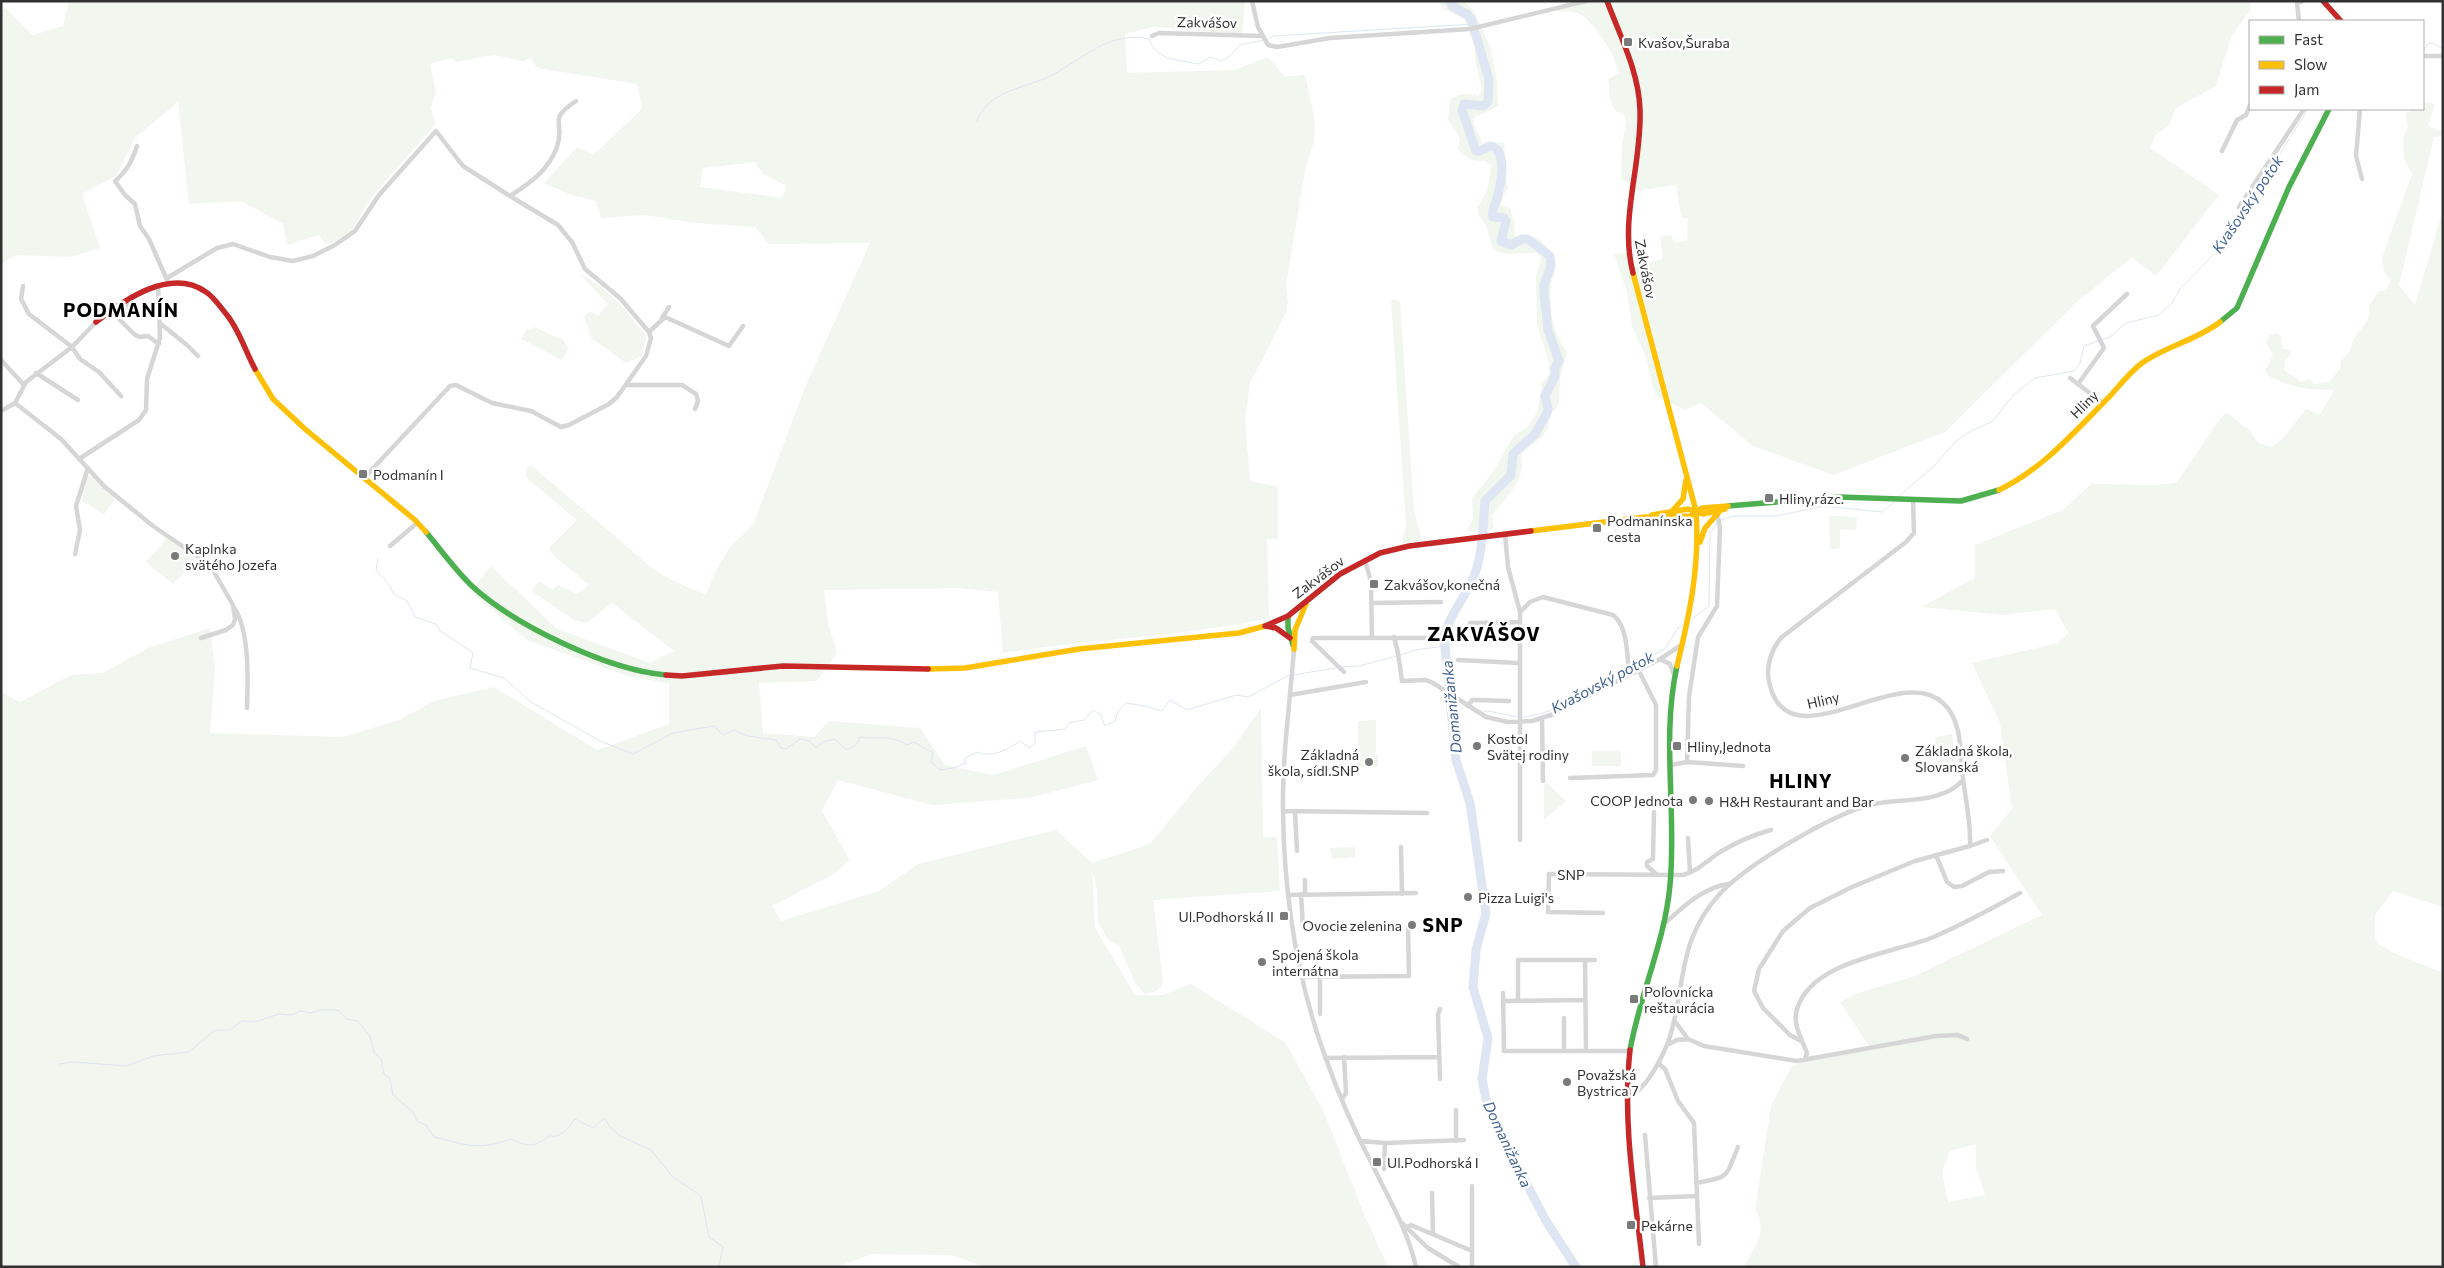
<svg xmlns="http://www.w3.org/2000/svg" width="2444" height="1268" viewBox="0 0 2444 1268" font-family="Commissioner,sans-serif">
<style>
.green{fill:#f1f6ee;fill-rule:evenodd}
.lines{fill:none;stroke-linecap:round;stroke-linejoin:round}
.stream{stroke:#dde6f2;stroke-width:1}
.river{stroke:#dde6f2;stroke-width:9}
.street{stroke:#d6d6d6;stroke-width:4.5}
.fast{stroke:#4caf50;stroke-width:5.5}
.slow{stroke:#ffc107;stroke-width:5.5}
.jam{stroke:#c62828;stroke-width:5.5}
.poi-dot{fill:#7a7a7a;stroke:#fff;stroke-width:2}
.labels{text-anchor:middle;dominant-baseline:central;stroke-width:5;stroke-linejoin:round;paint-order:stroke}
.street-label{font-size:14px;fill:#323232;stroke:#fff}
.poi-label{font-size:14px;fill:#323232;stroke:#fff;text-anchor:start}
.water-label{font-size:15px;font-style:italic;fill:#436391;stroke:#fff}
.district-label{font-size:19px;font-weight:bold;letter-spacing:1px;fill:#000;stroke:#fff}
</style>
<rect width="100%" height="100%" fill="#fff"/>
<path class="green" d="M69,1h1176l-3,33 -89,-7 -28,7 2,39 108,-3 33,-13 17,20 20,-2 10,46 -1,21 -8,23 -20,120 2,17 -2,11 -36,70 -5,37 5,61 28,6v52h-11l2,79c-88,19 -177,21 -266,35l-5,-61 -38,-4 -136,2 4,33 9,30 -20,28 -58,2 4,50 51,4 15,-16 91,7 25,37 48,10 93,-29 12,34 -69,18 -97,7 -94,-25 -16,31 28,49 -16,14 -62,32 9,15 98,-30 39,-27 138,-34 36,33 58,-19 46,-56 37,-40 28,-40 2,129h14l3,54 -127,9 10,81c-3,10 -8,12 -18,13l-9,-10 -17,-38 -10,-5 -11,-19 -1,-31 -5,-23 3,60 40,67h28l28,-11 94,58 38,68 41,104 24,53h-403l-34,-12 -79,-1 -35,13h-836v-575l19,10 51,-27 32,-2 45,-25 62,-20 5,41 -5,64 133,4 56,-17 35,-19 60,-14 103,63 72,-26v-40l-42,-8 -100,-36 -56,-48 20,-26 66,63 93,34 24,-12 -62,-48 -26,20 -12,-3 -42,-29 7,-10 14,9 5,-5 19,9 12,-9 -35,-29 -5,-8 28,-28 -51,-43v-8l5,-4 121,103 21,13 33,14 8,-21 16,-27 23,-22 53,-140 64,-142 -101,1 -14,-17 -60,-4 -50,-8 -44,3 -5,-17 -27,-7 -25,-11 33,-36 16,8 49,-46 -5,-25 -100,-16 -6,-10 -8,3 -29,-6 -38,7 -5,-4 -21,6 6,28 -5,15 4,18 -63,71 -20,34 -15,12 -12,2 -6,-9 -32,10 -4,-21 -42,-23 -52,3 -11,-102 -43,36 -19,38 -34,18 18,54 -29,9 -55,-2 -15,9v-254l4,-2 28,27 30,-9zM755,162l8,12 24,12 -5,12 -82,-11 3,-19z
M1439,1h24l11,10 17,38 6,33 1,24 -24,12v7l9,19 21,-2c1,15 0,32 4,46l-5,8 -2,9 9,3 4,14 1,14 22,1c8,8 18,17 18,30 1,6 -4,12 -4,19 -2,24 1,46 16,66l-7,26 -1,26 -9,12 -2,12 -6,9 -21,17c6,25 -14,43 -29,61l2,13 -28,4 7,-13 -1,-21 21,-26 21,-37 14,-8 9,-15 5,-29 8,-9 -2,-14 -11,-37 -1,-46 5,-19 -5,-5 -33,1 -10,-5 -7,-24 -7,-9 -2,-9c11,-12 13,-27 14,-42l-6,-4c-13,1 -18,-3 -27,-12l2,-11 -12,-18 2,-20c10,-7 17,-7 28,-4l4,-6 -7,-30v-15l-11,-26 -21,-10z
M1568,1h682l1,8 -20,28 -15,49 -40,22 -7,17 -13,10 -6,13 69,47 -63,81 -24,-19 -55,45 -132,130 -112,43 -80,-29 -52,-43 -16,7 -30,-15 -10,-40 -13,-29 -5,-34 -13,-38 17,-2 4,16 28,-10 -3,-21 11,-2 3,7 13,-1 1,-22 -7,-2 -5,-32 -41,6 -7,-9 -7,-2 1,-36 4,-22 -2,-8c-16,-2 -14,-22 -16,-35l11,-6c-3,-16 -24,-51 -39,-59 -7,-3 -15,-3 -23,-3z
M2423,102l12,2 -7,22 15,6 -2,4 -7,1 -35,148 16,20 28,-95v697l-50,-16 -18,24v24l3,5 18,10 47,19v294h-699c10,-19 25,-37 11,-57l16,-104 21,-41 77,-19 -29,-44 18,-9 57,-17 127,-61 -52,-79 22,-27 -12,-86 -28,-60 86,-20 10,-10 -13,-24 -52,6 -82,-8 54,-29v-33l88,-35 28,-26 65,1 20,-2 47,-68 5,-2 22,18 9,12 13,4 11,-9 23,-29 14,6 14,-25c-27,-1 -43,-2 -67,-15l-2,-4 8,-16c-4,-9 -9,-9 -4,-20l8,-2 5,4 -1,6 3,6 7,1v5l-6,5 -1,10 18,12 8,-3 4,5 16,-3 10,-12 1,-8 9,-11 4,-12 14,-18 2,-16 9,-13 7,-1 5,-8 -7,-11 -2,-13 30,-84 -8,-15 -1,-21 5,-11 -2,-13 6,-5h11zM1976,1144v23l9,28 -37,7 -6,-31 8,-20z
M579,273c31,17 46,36 67,64l-4,19 -16,7 -35,-25 -7,-22 6,-5 8,5 10,-12z
M1394,299l6,3 14,209 8,30 -20,2 4,-19 -15,-223z
M534,327l29,13 5,9 -6,11 -41,-21 5,-9z
M90,475l25,24 -11,15 -22,-13 5,-23z
M1829,516l28,1 -1,13 -16,-1v19l-10,1z
M167,538l26,19 2,4 -22,23 -27,-22z
M1376,720v33l-18,1v-33z
M1952,734l4,33 -16,3 -5,-33z
M1592,751h29v15h-29z
M1356,754h22v13h-22z
M1544,784h4l18,17 -22,19z
M1355,847v10l-23,2 -2,-11z"/>
<g class="lines">
<path class="stream" d="M1268,39l5,-3 201,-12
M2423,51l5,-7 4,-1 11,6
M977,121c11,-30 45,-32 71,-44 33,-16 60,-47 101,-38 8,22 30,21 50,25l11,-7 11,4 8,-4 11,-12 24,-5
M2102,340l8,-3 16,-14 33,-8 13,-12 8,-14 44,-45 84,-135
M1898,497l36,-31 21,-24 14,-10 24,-11 20,-26 22,-17 39,-7 6,-8 4,-17 14,-5
M1721,520l12,-4h44l46,-10 59,6 12,-10
M378,559l-2,11 12,13 6,11 13,7 8,16 21,7 4,7 33,22 -3,15 34,10 27,24 69,39 33,13 40,-21 41,-7 9,9 11,-5 14,6 28,4 5,8 5,1 14,-10 10,2 6,7 7,-6 11,-3 13,11 9,-5 4,-8c20,3 29,-3 47,8l7,-3 19,11 -2,9 9,8 13,-2 13,-5 -2,-4 13,-7c15,6 30,-2 43,-11l10,7 5,-5v-11l30,-3 4,-6 15,-3 9,-10 7,4 5,12 10,-5 3,-10 8,-8 19,3 17,5 8,-11 17,10 49,-15 12,2 41,-22
M1692,619l17,-13 1,-73 8,-11
M1401,655l14,-5 30,-4
M1342,667l17,-1 38,-10
M1631,667l35,-19 11,-19 9,-6
M1293,675l43,-7
M1483,711c13,0 23,5 36,6
M1523,717c38,-4 72,-30 104,-48
M1454,736l6,-5
M59,1064l14,-2 54,4 26,-10 36,-4 26,-22h15l12,-9 13,1 24,-8 12,1 9,-4 12,2 8,-3h18l9,9 11,2 12,15 4,17 7,6 3,15 6,4 3,17 20,17 4,9 9,4 8,12c33,8 43,14 77,2 18,8 21,9 39,-3 12,2 18,-8 25,-17l18,9 12,-10 4,8 11,10 31,14 21,26 29,20 8,41 14,10 -4,20"/>
<path class="river" d="M1450,1l2,5 16,9 3,4 18,60 -1,23 -5,4 -19,-2 -2,6 14,41h3l12,-5c18,6 9,42 5,56 -2,5 -5,8 -3,15l11,1 2,3 -5,20 10,4 11,-6h6l22,17 1,10 -7,19v8l4,37 11,31 -4,7v8l-10,20 3,13 -2,6 -11,19 -22,20 -2,21 -26,26c-2,24 -2,49 -10,73 -8,21 -25,39 -31,62l12,124 14,43 16,110 -10,37 -3,37 15,51 -6,41 6,30 58,112 30,46"/>
<path class="street" d="M1252,1l6,26 10,18 9,2 53,-9 140,-9 116,-28
M2299,21l-2,-18 6,-2
M1152,36l7,-3 103,3
M2423,56h20
M2360,109l-4,47 6,23
M137,146c-5,15 -10,25 -22,35l10,14 10,9 5,22 9,13 18,41
M2222,151l15,-31 9,-5 4,-10
M2239,207l65,-98
M167,278l50,-30 16,-4 37,13 23,4 20,-5 22,-11 20,-14 24,-36 57,-64 27,35 47,30
M23,286l-2,13 8,15 43,33 8,12 19,13 22,24
M112,308l8,12 6,-7 5,-17
M662,318l7,-11
M120,320l14,14 5,3 9,-1 11,8
M161,324l26,21 11,11
M649,332l16,-15 64,29 14,-20
M1,360l23,25
M36,373l42,27
M2070,378l33,25
M2078,384l26,-36 -11,-22 34,-32
M628,385h54l14,9 2,7 -3,8
M15,403l46,36 44,48 48,39 57,39 23,40 2,14 -2,6 -7,5 -25,8
M1,411l14,-8 11,-21 46,-35 24,-25
M79,459l60,-39 7,-10 1,-31 13,-41 -2,-53
M364,478l86,-92 6,-1 36,18 39,8 30,16 8,-2 40,-21 8,-7 29,-41 5,-18 -2,-6 -29,-34 -35,-29 -13,-27 -14,-17 -48,-29c20,-13 38,-25 47,-49 9,-26 -11,-26 19,-46
M390,546l27,-23
M75,554l5,-24 -4,-24 12,-38
M1365,560l6,22 1,56
M1371,603l70,-1
M233,606c17,23 15,74 14,102
M1520,612l10,-10 13,-5 70,18c15,11 14,41 16,58
M1520,622v218
M1470,623l50,-1v-10l-12,-45 -3,-33
M1394,637l4,16 4,28 24,-1 7,3 53,34 22,5 24,-1 22,-7 106,-55 23,-15
M1294,649c-4,54 -12,108 -11,162 1,84 14,169 43,248 13,37 29,73 47,107 16,33 35,65 43,101
M1660,659l10,5 4,11
M1458,660l60,3
M1344,672l-32,-31 1,-3h114
M1290,695l76,-13
M1468,706l4,-6h4l33,1
M1542,718l1,63
M1687,762l56,4
M1671,765l16,-3 2,-65 9,-60 19,-31 3,-79 -3,-14
M1570,778l83,-3 3,-5v-65l-18,-36
M1283,811l144,2
M1295,811l2,40
M1654,812l-1,47 -6,3v4l8,7
M1688,838l2,35
M1970,846l17,-6
M1401,847l1,47
M1936,855l11,27 7,5 8,-1 27,-14 14,-1
M1305,880v14
M1301,894l2,33
M1288,895l128,-2
M1603,913l-55,-1 1,-38 134,1c15,-4 24,-14 37,-23 17,-10 32,-17 51,-22
M1663,925c19,-17 40,-38 66,-41
M1585,960l1,90
M1320,976v38
M1303,977l106,-1 -1,-50
M1503,993l1,58h126
M1503,1001l82,-1
M1518,1001v-41h77
M1564,1018v32
M1674,1020l14,19
M1801,1041l-11,-6 -27,-27 -9,-17 5,-22 24,-38 27,-23 42,-21 63,-26 55,-15c1,-21 -3,-39 -6,-60 -5,-26 1,-63 -21,-83 -44,-43 -156,64 -174,-21 -3,-16 2,-33 13,-45l124,-95 8,-9 -1,-32
M1667,1045c13,-33 12,-70 24,-104 6,-16 15,-32 27,-45 26,-30 117,-84 156,-92 29,-6 68,0 89,-24
M1325,1058l113,-1
M1805,1059l2,-6c-5,-14 -15,-29 -10,-44 15,-48 93,-55 134,-71 31,-13 60,-29 89,-45
M1659,1064l6,5 13,32 16,22 5,121
M1440,1079l-2,-65 2,-5
M1626,1096c17,0 35,-37 41,-51l10,-5 11,-1 16,7 93,15 139,-25 22,-1 9,4
M1342,1099l4,-6 -2,-36
M1645,1135l11,132
M1361,1141l24,2 79,-3
M1456,1141v-31
M1384,1169l1,-26
M1696,1183c34,-6 29,-5 42,-36
M1432,1193l1,41
M1649,1198l47,-2
M1402,1223l26,25 31,19
M1406,1227l5,-2 61,26
M1472,1267v-81"/>
<path class="fast" d="M2220,322l17,-14 52,-121 40,-78
M1728,506l111,-9 122,4 38,-11
M426,532c15,18 30,39 47,55 43,39 135,83 193,88
M1288,616v12l5,17
M1630,1050c10,-56 35,-109 40,-165 7,-74 -9,-147 7,-219"/>
<path class="slow" d="M1633,273l63,238c4,54 -6,102 -19,155
M255,369l18,30 32,30 110,91 11,12
M1999,490c44,-21 77,-60 111,-94 10,-11 20,-24 32,-33 24,-17 55,-23 78,-41
M1672,511l11,-12 3,-19
M1652,515l36,-6 15,5 22,-5
M1531,531l114,-14 45,-1 12,-8 26,-2
M1700,542l5,-14 14,-16
M1294,649l1,-19 11,-26
M928,669l37,-1 114,-19 160,-16 26,-7"/>
<path class="jam" d="M1607,1c13,35 32,71 33,109 2,55 -21,109 -7,163
M2323,1l18,20
M96,322c28,-22 74,-55 110,-30 8,5 15,16 21,23 12,15 19,37 28,54
M1265,626l23,-10 52,-42 40,-21 29,-7 122,-15
M1265,626l11,2 14,10
M666,675l16,1 101,-10 145,3
M1630,1050c-8,73 5,144 13,217"/>
</g>
<g class="poi-dot">
<rect x="1623" y="37" width="10" height="10" rx="2.5"/>
<rect x="358" y="469" width="10" height="10" rx="2.5"/>
<rect x="1764" y="493" width="10" height="10" rx="2.5"/>
<rect x="1592" y="523" width="10" height="10" rx="2.5"/>
<circle cx="175" cy="556" r="5"/>
<rect x="1369" y="579" width="10" height="10" rx="2.5"/>
<circle cx="1477" cy="746" r="5"/>
<rect x="1672" y="741" width="10" height="10" rx="2.5"/>
<circle cx="1905" cy="758" r="5"/>
<circle cx="1369" cy="762" r="5"/>
<circle cx="1693" cy="800" r="5"/>
<circle cx="1709" cy="801" r="5"/>
<circle cx="1468" cy="897" r="5"/>
<rect x="1279" y="911" width="10" height="10" rx="2.5"/>
<circle cx="1412" cy="925" r="5"/>
<circle cx="1262" cy="962" r="5"/>
<rect x="1629" y="994" width="10" height="10" rx="2.5"/>
<circle cx="1567" cy="1082" r="5"/>
<rect x="1372" y="1157" width="10" height="10" rx="2.5"/>
<rect x="1626" y="1220" width="10" height="10" rx="2.5"/>
</g>
<g class="labels">
<g class="street-label">
<text transform="translate(1207 22) rotate(1)">Zakvášov</text>
<text transform="translate(1646 269) rotate(79)">Zakvášov</text>
<text transform="translate(2084 404) rotate(-45)">Hliny</text>
<text transform="translate(1318 577) rotate(-37)">Zakvášov</text>
<text transform="translate(1823 700) rotate(-13)">Hliny</text>
<text x="1571" y="874">SNP</text>
</g>
<g class="poi-label">
<text x="1638" y="42">Kvašov,Šuraba</text>
<text x="373" y="474">Podmanín I</text>
<text x="1779" y="498">Hliny,rázc.</text>
<text x="1607" y="520">Podmanínska<tspan x="1607" dy="16">cesta</tspan></text>
<text x="185" y="548">Kaplnka<tspan x="185" dy="16">svätého Jozefa</tspan></text>
<text x="1384" y="584">Zakvášov,konečná</text>
<text x="1487" y="738">Kostol<tspan x="1487" dy="16">Svätej rodiny</tspan></text>
<text x="1687" y="746">Hliny,Jednota</text>
<text x="1915" y="750">Základná škola,<tspan x="1915" dy="16">Slovanská</tspan></text>
<text x="1359" y="754" text-anchor="end">Základná<tspan x="1359" dy="16">škola, sídl.SNP</tspan></text>
<text x="1683" y="800" text-anchor="end">COOP Jednota</text>
<text x="1719" y="801">H&amp;H Restaurant and Bar</text>
<text x="1478" y="897">Pizza Luigi's</text>
<text x="1274" y="916" text-anchor="end">Ul.Podhorská II</text>
<text x="1402" y="925" text-anchor="end">Ovocie zelenina</text>
<text x="1272" y="954">Spojená škola<tspan x="1272" dy="16">internátna</tspan></text>
<text x="1644" y="991">Poľovnícka<tspan x="1644" dy="16">reštaurácia</tspan></text>
<text x="1577" y="1074">Považská<tspan x="1577" dy="16">Bystrica 7</tspan></text>
<text x="1387" y="1162">Ul.Podhorská I</text>
<text x="1641" y="1225">Pekárne</text>
</g>
<g class="water-label">
<text transform="translate(2247 204) rotate(-56)">Kvašovský potok</text>
<text transform="translate(1602 682) rotate(-28)">Kvašovský potok</text>
<text transform="translate(1451 707) rotate(-96)">Domanižanka</text>
<text transform="translate(1508 1144) rotate(65)">Domanižanka</text>
</g>
<g class="district-label">
<text x="121" y="309">PODMANÍN</text>
<text x="1484" y="633">ZAKVÁŠOV</text>
<text x="1801" y="780">HLINY</text>
<text x="1443" y="924">SNP</text>
</g>
</g>
<rect width="2444" height="1268" fill="none" stroke="#323232" stroke-width="5"/>
<rect x="2249" y="20" width="175" height="90" fill="#ffffff" stroke="#adadad"/>
<rect x="2259" y="36" width="25" height="8" fill="#4caf50" stroke="#adadad"/>
<text x="2294" y="45" font-size="15" fill="#323232">Fast</text>
<rect x="2259" y="61" width="25" height="8" fill="#ffc107" stroke="#adadad"/>
<text x="2294" y="70" font-size="15" fill="#323232">Slow</text>
<rect x="2259" y="86" width="25" height="8" fill="#c62828" stroke="#adadad"/>
<text x="2294" y="95" font-size="15" fill="#323232">Jam</text>
</svg>
